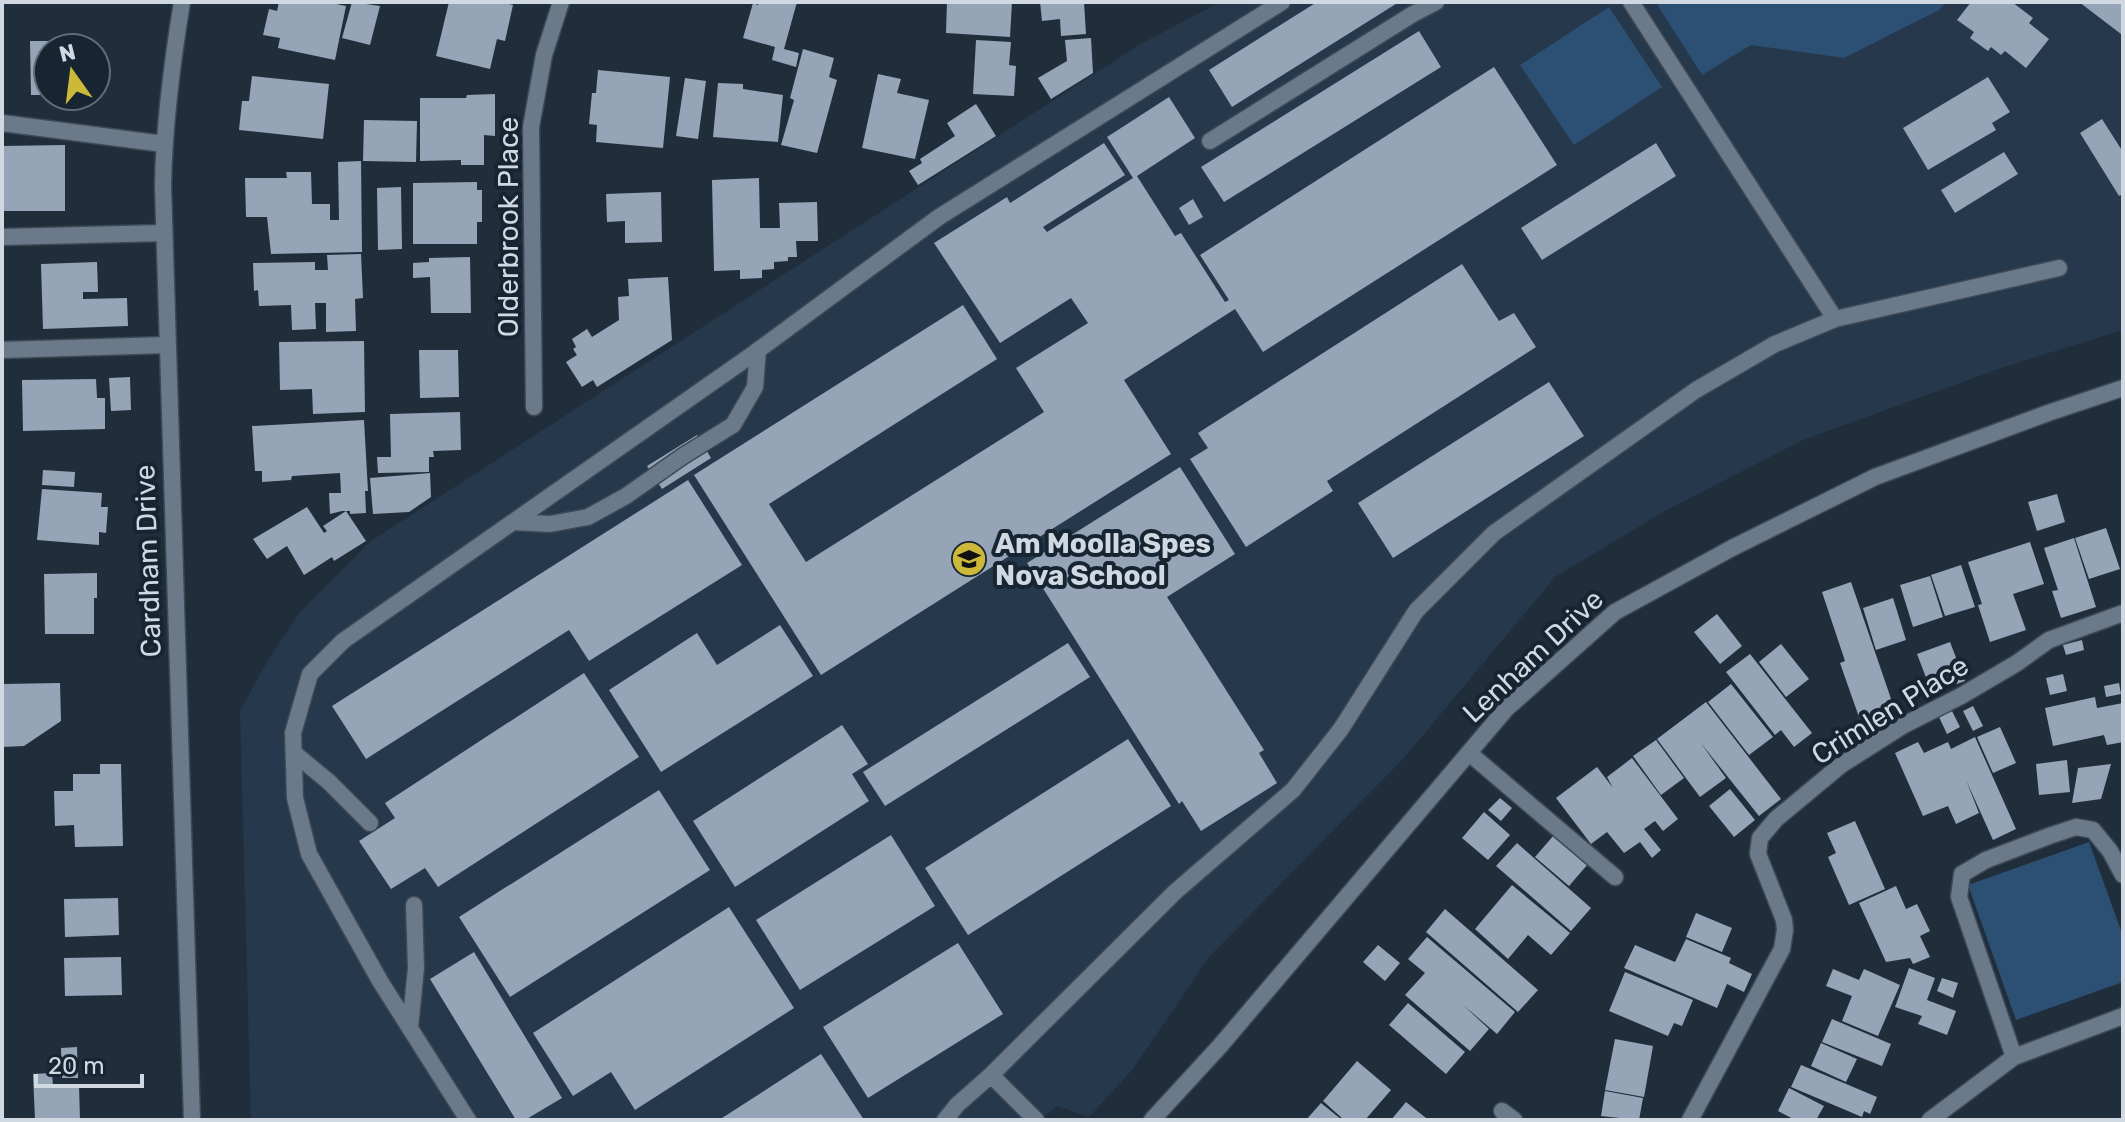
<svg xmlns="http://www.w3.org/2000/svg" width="2125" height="1122" viewBox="0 0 2125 1122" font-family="Rubik,sans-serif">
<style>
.built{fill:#26384b}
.green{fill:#2c4f74}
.building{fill:#95a5b7}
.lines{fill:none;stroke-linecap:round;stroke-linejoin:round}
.service-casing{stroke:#3d4955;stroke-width:19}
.minor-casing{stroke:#3d4955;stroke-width:19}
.tertiary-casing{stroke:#3d4955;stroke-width:19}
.service{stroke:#6b7a8b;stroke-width:16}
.minor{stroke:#6b7a8b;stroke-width:16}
.tertiary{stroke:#6b7a8b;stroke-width:16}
.labels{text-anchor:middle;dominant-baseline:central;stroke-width:8;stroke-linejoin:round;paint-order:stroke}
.street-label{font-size:28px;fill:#d0d9e2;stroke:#172432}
.poi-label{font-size:28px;font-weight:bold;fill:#d0d9e2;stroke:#172432;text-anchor:start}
</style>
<rect width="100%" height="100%" fill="#202e3c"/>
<path class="built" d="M1220,2h903v328l-122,38 -198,72 -140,72 -108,65 -151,181 -195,199 -76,112 -44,48 -32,-11 -16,14h-790l-11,-409 28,-51 33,-49 70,-70 768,-496z"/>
<path class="green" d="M1658,2h288l-7,8 -95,48 -93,-13 -49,30 -44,-69z
M1609,7l53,80 -88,58 -54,-80z
M2089,842l34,94v46l-107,38 -48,-135z"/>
<path class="building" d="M279,2h48l19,4 -11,54 -57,-12 2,-10 -17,-3 6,-26 8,2z
M352,2l28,4 -10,39 -28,-7z
M449,2h51l13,3 -8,36 -8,-2 -7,30 -54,-13z
M759,2h38l-13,47 15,4 -3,14 -24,-7 3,-13 -32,-9 10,-35 5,2z
M947,2h65l-2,35 -64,-4z
M1040,2h44l2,32 -25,2 -1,-17 -18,2z
M1317,2h82l-167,105 -23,-37z
M1971,2h41l21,16 -4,5 20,16 -23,29 -21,-17 -4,4 -10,-8 -3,4 -18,-13 4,-6 -17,-12z
M2079,2h44v28l-2,4z
M1419,31l22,36 -217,135 -23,-35z
M1091,38l2,35 -42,26 -13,-21 29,-17 -2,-21z
M976,40l35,2 -2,23 7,1 -2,30 -41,-2z
M30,41h40l1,7h-23v47h-17z
M803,49l31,9 -5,19 8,3 -20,73 -36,-8 13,-45 -4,-2z
M1494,67l63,98 -294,187 -28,-43 -111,71 47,74 -350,221 -127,-200 269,-170 34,54 -228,145 37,58 238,-150 -28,-44 72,-45 -17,-25 -71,45 -66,-100 73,-46 3,6 94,-60 21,32 -82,52 4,5 86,-54 -26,-41 62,-40 26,41 -58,38 38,60 6,-3 44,69 4,-2 -29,-45z
M598,70l72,7 -7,71 -67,-6 1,-17 -8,-1 3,-31h4z
M878,74l23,5 -4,14 32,7 -14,59 -53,-11z
M252,76l77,8 -6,55 -84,-9 3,-29h7z
M1988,77l22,35 -18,11 4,7 -68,40 -25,-42z
M685,78l21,3 -8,58 -22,-3z
M718,83l25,1v5l40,6 -5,47 -65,-5z
M495,94v42l-11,-1v30h-23v-5l-41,1v-63h46l1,-3z
M976,104l20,32 -78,49 -9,-14 13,-8 -2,-4 35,-23 -8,-13z
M2102,119l21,33v42l-4,2 -39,-63z
M364,120l53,1 -1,41 -53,-1z
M1656,143l20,33 -134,84 -21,-32z
M65,145v66h-63v-65z
M2004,152l14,22 -63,39 -14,-23z
M361,161l1,91 -91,2 -4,-37h-21l-1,-39h42l-1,-6h25l1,32h18v16h9l-1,-58z
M759,178l1,50h20l-1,-25 38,-1 1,39h-22l1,16h-9v4l-14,1v7l-12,1v8l-22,1v-9l-26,1 -2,-91z
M477,182v8h5v32h-5v22h-64v-61z
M401,187l1,62 -24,1 -1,-62z
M661,192l1,50 -37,1v-22l-18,1 -1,-28z
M1193,199l10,18 -14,8 -10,-17z
M361,254l2,44 -8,1 1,32 -30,1v-29h-11l1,26 -24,1 -1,-25 -32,1 -1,-16 -4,1 -1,-28 62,-1v8h13l-1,-15z
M470,257l1,56h-40l-1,-36 -17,1v-15l16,-1v-4z
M97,262l1,30h-15v7l44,-1 1,28 -85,3 -2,-65z
M1462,264l37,57 15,-8 22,34 -209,134 6,10 -87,56 -56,-88 18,-11 -10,-15z
M668,277l4,63 -75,47 -4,-7 -11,7 -16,-25 11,-7 -4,-6 3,-2 -4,-8 15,-10 5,8 27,-17 -1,-23 11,-1 -1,-17z
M364,341l1,71 -52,2 -1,-25 -32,1 -1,-48z
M419,350h39l1,47 -39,1z
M130,377l1,33 -20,1 -2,-33z
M96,379l1,19h8v31l-82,2 -1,-51z
M1549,382l35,54 -191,122 -35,-55z
M460,412l1,38 -28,1 1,6h-5v15l-51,1 -1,-16h14l-1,-43z
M364,420l4,71h-3l1,22 -16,1v-3h-8l-12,3 -1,-21h12l-1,-20 -48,3 -1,4 -29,2v-11h-7l-3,-45z
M697,435l14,23 -49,31 -15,-23z
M1180,467l55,87 -68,43 97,153 -5,3 18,30 -76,48 -19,-30 -3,3 -152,-241z
M43,470l32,2 -1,15 -32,-2z
M430,473l1,24 -22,15 -36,2 -3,-36z
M688,480l54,85 -153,96 -20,-31 -203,129 -34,-53z
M42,489l60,4 -1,14h7l-2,26 -7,-1v13l-62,-5z
M2057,494l8,28 -28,9 -9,-29z
M307,507l17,26 3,-2 -4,-5 23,-15 20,30 -32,20 -2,-4 -28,18 -17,-29 -20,13 -14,-20z
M2106,528l14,41 -31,10 -14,-41z
M2074,538l22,69 -35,11 -9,-27 6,-1 -14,-42z
M2030,542l14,42 -31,10 13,36 -36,12 -12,-37 4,-1 -14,-42z
M1961,565l14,42 -30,9 -14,-41z
M97,573v25h-3v36h-49l-1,-60z
M1930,576l13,41 -30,10 -13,-42z
M1851,582l49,143 -34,12 -26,-74 5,-2 -23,-69z
M1893,598l13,42 -30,10 -13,-42z
M1717,614l25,32 -22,18 -26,-32z
M780,625l33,51 -152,96 -52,-82 88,-57 20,32z
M2082,640l2,10 -18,5 -3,-10z
M1950,642l15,39 -33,12 -15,-39z
M1068,643l22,34 -205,129 -22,-34z
M1781,644l28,35 -23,18 -27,-35z
M1750,654l62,79 -18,14 -13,-17 -6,5 -49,-63z
M584,673l55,84 -201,130 -13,-19 -34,21 -32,-48 36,-23 -10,-15z
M2063,674l4,17 -17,4 -4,-17z
M60,683l1,38 -37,25 -22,1v-63z
M2119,683l2,11 -15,3 -2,-11z
M1731,684l42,53 -24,18 -41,-53z
M2095,697l2,11 26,-5v39l-16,3 -3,-10 -51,11 -8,-38z
M1706,702l75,97 -22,17 -59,-74 26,36 -26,19 -43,-58z
M1973,706l10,20 -10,5 -10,-20z
M1952,711l8,16 -13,7 -8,-17z
M842,725l26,39 -16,10 17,27 -134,86 -42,-66z
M2000,727l16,36 -23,10 -16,-36z
M1975,737l41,92 -23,11 -27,-60 13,33 -23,11 -8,-18 -25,10 -28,-63 23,-11 6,11 24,-11 3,7z
M1128,739l43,67 -203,129 -43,-67z
M1656,740l28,38 -23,17 -28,-39z
M1632,758l46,61 -15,12 -8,-10 -11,8 17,21 -9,8 -12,-16 -16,11 -17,-21 -16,12 -35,-46 41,-31 16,21 -6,-11z
M2067,760l3,32 -31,3 -3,-31z
M100,764h21l2,82 -48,1 -1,-22 -19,1 -1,-35h19v-17h27z
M2111,764l-10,35 -29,4 6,-35z
M1730,789l25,31 -21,17 -25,-31z
M659,790l51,80 -200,127 -51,-80z
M1500,798l12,10 -11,13 -13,-11z
M1484,812l26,23 -22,25 -26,-22z
M1855,821l30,68 -36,16 -21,-48 8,-4 -9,-20z
M891,835l44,71 -135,84 -44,-70z
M1554,835l34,29 -19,22 -34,-29z
M1517,843l74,65 -20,23 -75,-65z
M1512,885l58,48 -19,22 -23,-20 -20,24 -33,-30z
M1896,886l10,23 11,-5 13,27 -10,5 10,21 -17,7 -3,-6 -24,4 -27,-59z
M118,898l1,37 -54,2 -1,-38z
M729,907l65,101 -159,102 -24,-38 -38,24 -40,-63z
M1445,909l93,81 -20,22 -92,-80z
M1696,913l36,15 -10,24 -36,-15z
M1427,937l88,75 -18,22 -35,-30 27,25 -19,22 -65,-56 20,-22 -17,-14z
M1686,939l45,19 -2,5 23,11 -8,18 -17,-8 -10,24 -93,-40 11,-23 40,17z
M958,943l45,71 -135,84 -45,-71z
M1378,945l22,18 -15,18 -22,-19z
M474,952l88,146 -37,22h-9l-86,-141z
M121,957l1,38 -57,1 -1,-38z
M1909,968l26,10 -8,22 29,11 -9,24 -29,-11 4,-8 -27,-9z
M1833,969l26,11 5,-11 36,16 -22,51 -36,-15 10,-25 -26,-10z
M1625,972l68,28 -11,26 -8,-3 -6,13 -59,-25z
M1942,978l16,5 -5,15 -16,-7z
M1408,1003l57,49 -19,22 -57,-49z
M1832,1019l59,25 -9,22 -60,-24z
M1615,1039l38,7 -9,51 -39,-7z
M1821,1043l36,16 -11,23 -35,-16z
M77,1047l1,31h-16l-1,-30z
M821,1054l43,66h-145z
M1357,1061l34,29 -26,30h-21l-21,-19z
M1801,1065l76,32 -7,17 -6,-3 -2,6 -71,-30z
M52,1073l1,13 26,-1 1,35h-45l-2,-46z
M1789,1088l35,18 -8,14h-21l-17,-9z
M1605,1091l38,7 -4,22 -38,-4z
M1406,1102l20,16 -2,2h-33z
M1321,1103l21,17h-36z"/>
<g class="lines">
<g class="service-casing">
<path id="service" d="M1631,2l204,317
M2,123l162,21
M1210,141l203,-127 23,-12
M2,237l162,-4
M2,350l165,-5
M513,522l37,2 38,-7 38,-21 57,-40 50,-31 22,-38 3,-37
M294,753l35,29 41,41
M410,1028l6,-60 -2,-63
M1502,1111l12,9
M468,1120l-88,-139 -71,-127 -14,-56 -2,-65 17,-59 33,-33 410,-287 186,-137 343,-215
M945,1120l12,-15 34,-30
M1036,1120l-45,-45 184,-183 118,-102 48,-61 75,-118 78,-78 202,-143 79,-46 60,-25 224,-51"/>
</g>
<g class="minor-casing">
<path id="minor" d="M534,407l-3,-280 13,-72 17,-53
M1469,753l146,124
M2014,1057l-55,-160 3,-23 24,-14 63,-24 27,-9 17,3 17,21 13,24
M1690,1120l92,-171 3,-19 -1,-10 -26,-66 2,-16 16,-19 65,-54 63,-40 57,-29 56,-33 32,-23 74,-27
M1930,1120l84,-63 109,-41"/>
</g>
<g class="tertiary-casing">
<path id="tertiary" d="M182,2c-10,61 -18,122 -19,184l29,934
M1152,1120l68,-74 286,-337 109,-97 117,-64 143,-71 173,-64 75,-25"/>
</g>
<use href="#service" class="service"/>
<use href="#minor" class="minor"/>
<use href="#tertiary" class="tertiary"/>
</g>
<defs>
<g id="school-disc" transform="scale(1.8)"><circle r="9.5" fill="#ccb939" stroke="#172432"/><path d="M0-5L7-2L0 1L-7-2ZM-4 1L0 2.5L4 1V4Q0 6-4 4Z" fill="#111"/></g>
</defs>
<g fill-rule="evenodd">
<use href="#school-disc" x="969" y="559"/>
</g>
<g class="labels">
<g class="street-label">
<text transform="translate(508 227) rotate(-90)">Olderbrook Place</text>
<text transform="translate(148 561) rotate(-92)">Cardham Drive</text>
<text transform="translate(1533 656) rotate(-43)">Lenham Drive</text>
<text transform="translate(1890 710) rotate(-32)">Crimlen Place</text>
</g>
<g class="poi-label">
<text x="995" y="543">Am Moolla Spes<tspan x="995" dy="32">Nova School</tspan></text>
</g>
</g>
<rect width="2125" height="1122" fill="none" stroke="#d0d9e2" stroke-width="8"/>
<g transform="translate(72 72) rotate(346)"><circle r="38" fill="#172432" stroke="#616c78" stroke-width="2"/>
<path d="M0-6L14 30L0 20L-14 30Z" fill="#ccb939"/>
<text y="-12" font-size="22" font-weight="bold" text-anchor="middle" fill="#d0d9e2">N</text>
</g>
<path d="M36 1074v12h106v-12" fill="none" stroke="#d0d9e2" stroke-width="4"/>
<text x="48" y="1074" font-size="24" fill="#d0d9e2" stroke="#172432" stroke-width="6" paint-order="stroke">20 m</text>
</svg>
